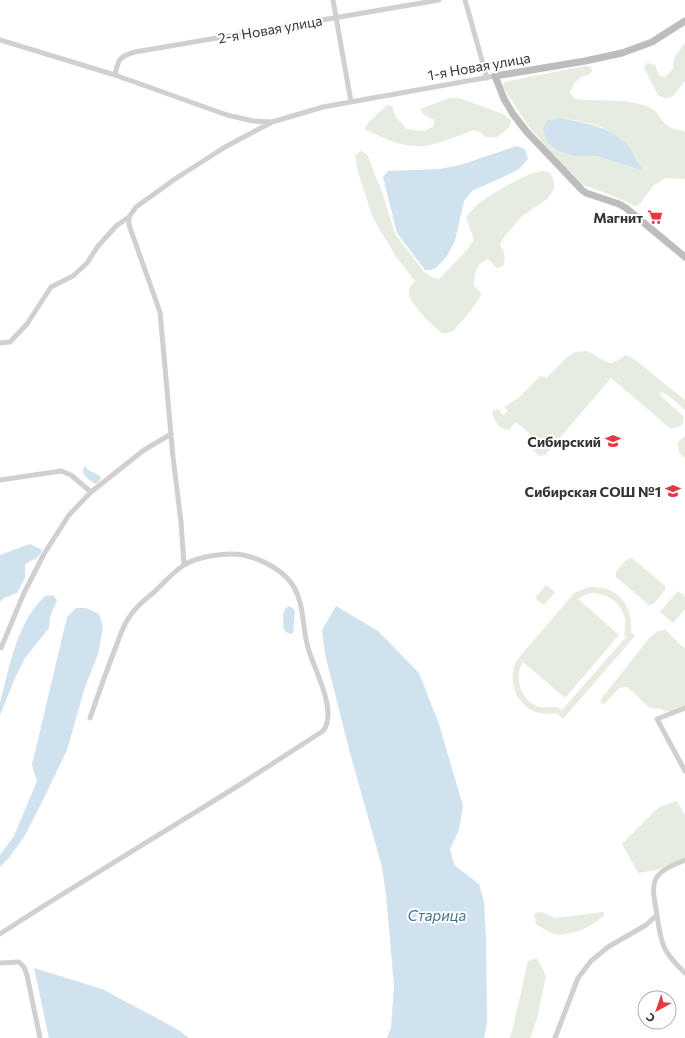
<svg xmlns="http://www.w3.org/2000/svg" width="685" height="1038" viewBox="0 0 685 1038" font-family="Commissioner,sans-serif">
<style>
.green{fill:#e6ecdf;fill-rule:evenodd}
.water{fill:#cfe2ee}
.lines{fill:none;stroke-linecap:round;stroke-linejoin:round}
.street{stroke:#d0d0d0;stroke-width:5}
.secondary{stroke:#bdbdbd;stroke-width:7}
.labels{text-anchor:middle;dominant-baseline:central;stroke-width:4;stroke-linejoin:round;paint-order:stroke}
.street-label{font-size:14px;fill:#333;stroke:#fff}
.poi-label{font-size:14px;font-weight:bold;fill:#333;stroke:#fff;text-anchor:end}
.water-label{font-size:15px;font-style:italic;fill:#3f7597;stroke:#fff}
</style>
<rect width="100%" height="100%" fill="#fff"/>
<path class="green" d="M685,43v38l-12,15 -7,3 -8,-4 -14,-27 3,-5 8,2 4,10 6,2 8,-8 1,-11z
M585,66l6,1 1,4 -2,3c-12,4 -16,7 -20,19l5,6c24,3 58,-2 79,11 5,4 8,12 14,16 4,4 12,3 17,6v47l-20,-1 -12,8 -14,19 -4,1 -24,-11 -28,-10 -21,-19 -35,-42 -24,-37 1,-5zM561,118c12,2 25,4 37,8 19,7 35,25 42,44l-44,-14h-21z
M450,98h9l44,16 8,6 -1,7 -13,10h-11l-6,-5 -6,-2c-14,5 -29,11 -44,15 -21,5 -47,-6 -65,-16l3,-6 19,-18 5,1 3,10 12,13 17,2 10,-5v-6l-11,-6 -3,-5z
M361,151l6,3 16,41 12,39 29,38 9,6 6,1 28,-29 7,-11 -8,-22c3,-4 7,-8 10,-11 12,-10 55,-37 69,-35 9,2 9,11 9,18l-7,10 -25,17 -18,21 -4,8c5,8 6,12 3,21l-6,2 -9,-9c-13,6 -13,13 -14,27l7,7 -1,5 -16,21 -11,12 -9,3c-9,-5 -28,-25 -33,-34 -2,-4 -2,-8 -2,-12l6,-7 -18,-23 -24,-40 -15,-46 -3,-17z
M587,351c6,2 18,12 24,12 5,-1 11,-6 15,-8l8,4 51,41v10l-17,-15 -7,-3 -1,3 24,22 -1,6 -3,3 -9,3 -60,-51 -66,77 -6,1 -8,-8 6,-8 -21,-18 -7,8c-11,-1 -15,-9 -17,-19l6,-2 5,6 5,-4 -4,-4 16,-10 20,-21 7,2 19,-20 9,-6z
M685,436v22c-6,-4 -7,-9 -7,-16z
M632,558l33,28v4l-11,14 -5,1 -33,-28v-5l11,-13z
M546,585l9,7 -11,13 -9,-7z
M590,587c29,-1 43,19 41,45l4,4 -72,83 -7,-6c-6,1 -11,1 -16,0 -24,-5 -34,-34 -23,-53l57,-67 9,-4zM591,593c16,0 31,10 34,26 1,5 0,11 -1,16l2,2 -64,73 -4,-3c-7,0 -13,1 -19,0 -18,-6 -26,-29 -16,-45l42,36 54,-63 -41,-36 7,-4z
M678,591l7,6v12l-12,14 -13,-11z
M666,630l13,14 6,4v59c-12,4 -12,7 -24,2 -3,-1 -7,0 -10,-1 -8,-4 -16,-16 -24,-21l-8,1 -15,16 -4,-2 2,-4 48,-61 8,-6z
M677,801l8,14v42l-28,13 -19,3 -16,-29 37,-37z
M541,912l14,6 49,-6v3c-10,11 -34,22 -49,19 -6,-1 -14,-7 -19,-10l-2,-10z
M536,958l2,2 8,16 -9,43 -7,19h-20l4,-15 14,-62z"/>
<path class="water" d="M561,118c24,5 47,8 66,26 6,7 8,17 15,24l-2,2 -44,-14h-21l-17,-5 -11,-9 -4,-14 5,-8z
M517,146l8,3 3,10 -10,11 -46,21 -8,10 -9,40 -8,15 -11,12 -6,2h-5l-28,-37 -14,-56 5,-6 52,-2 20,-4z
M85,466l3,4 12,6 1,3 -5,5 -8,-5 -5,-6v-4z
M30,544l12,6c-5,12 -10,8 -17,15v13l-8,15 -13,5 -4,4v-47z
M53,595l4,5 -7,17 -1,11 -24,30 -10,20 -15,37v-12c10,-37 16,-79 45,-107z
M289,606l5,3 1,3 -2,21 -2,1 -5,-2 -3,-4c2,-8 -4,-16 6,-22z
M336,606l42,25 41,42 20,51 24,82 -4,24 -9,19 4,16 25,19 5,18 2,37 1,83 -3,16h-97l4,-10 3,-42 -8,-92 -4,-27 -32,-114 -25,-99 -3,-24z
M76,608h10l13,6 4,13 -5,27 -13,33 -18,63 -27,56 -16,31 -16,22 -8,8v-12l14,-19 23,-55 -5,-16 35,-148z
M34,968l68,21 75,40 12,9h-140z"/>
<g class="lines">
<path class="street" d="M333,0l18,102
M465,0l22,78
M0,40l115,35 112,40 26,6 18,1
M115,75c3,-15 4,-19 20,-23l304,-52
M0,343l10,-1 17,-18 24,-37 22,-11 14,-13 11,-17 10,-11 8,-9 13,-9
M0,480l61,-9 10,4 20,17
M184,565l-3,-43 -8,-65 -13,-145 -31,-87v-8l7,-10 39,-28 50,-32 47,-25 51,-15 172,-31
M1,648l23,-55 20,-39 25,-39 22,-23 53,-42 27,-16
M685,708l-28,11 28,52
M657,915c4,30 6,37 28,58
M0,934l45,-29 196,-121 82,-53c15,-19 -8,-60 -14,-80 -7,-20 -4,-43 -14,-62 -9,-18 -33,-30 -52,-34 -16,-3 -44,1 -59,10 -11,7 -21,19 -31,28 -9,7 -19,16 -25,26 -6,9 -9,20 -13,30 -9,23 -17,46 -25,69
M0,963l19,-1 5,5 3,8 13,63
M555,1038l23,-60 13,-17 17,-14 38,-22 11,-10c-6,-34 -8,-41 28,-55"/>
<path class="secondary" d="M685,21l-33,21 -30,11 -37,8 -90,15 9,23 9,15 13,17 56,59 4,3 33,11 7,4 59,49"/>
</g>
<defs>
<g id="supermarket-bare" transform="scale(1.2)"><path d="M-6-5.5h2.5l.6 2H6L4.5 2H-2.5L-4.4-4H-6ZM-1.5 3.2a1.3 1.3 0 1 0 .1 0ZM3 3.2a1.3 1.3 0 1 0 .1 0Z" fill="#e63946" stroke="#fff" stroke-width="2.5" paint-order="stroke"/></g>
<g id="school-bare" transform="scale(1.2)"><path d="M0-5L7-2L0 1L-7-2ZM-4 1L0 2.5L4 1V4Q0 6-4 4Z" fill="#e63946" stroke="#fff" stroke-width="2.5" paint-order="stroke"/></g>
</defs>
<g fill-rule="evenodd">
<use href="#supermarket-bare" x="655" y="217"/>
<use href="#school-bare" x="613" y="441"/>
<use href="#school-bare" x="673" y="491"/>
</g>
<g class="labels">
<g class="street-label">
<text transform="translate(270 29) rotate(-10)">2-я Новая улица</text>
<text transform="translate(479 66) rotate(-10)">1-я Новая улица</text>
</g>
<g class="poi-label">
<text x="643" y="217">Магнит</text>
<text x="601" y="441">Сибирский</text>
<text x="661" y="491">Сибирская СОШ №1</text>
</g>
<g class="water-label">
<text x="437" y="915">Старица</text>
</g>
</g>
<g transform="translate(657 1010) rotate(220)"><circle r="19" fill="#ffffff" stroke="#adadad"/>
<path d="M0-3L7 15L0 10L-7 15Z" fill="#e63946"/>
<text y="-6" font-size="11" font-weight="bold" text-anchor="middle" fill="#333333">С</text>
</g>
</svg>
